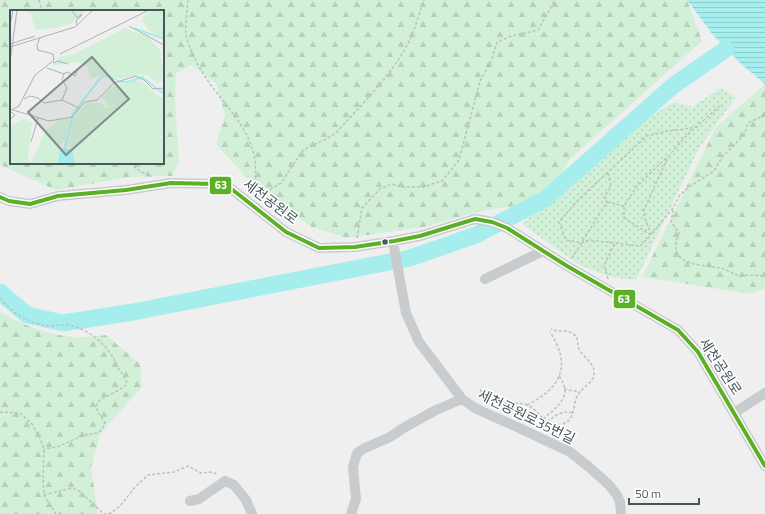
<svg xmlns="http://www.w3.org/2000/svg" width="765" height="514" viewBox="0 0 765 514" font-family="'Titillium Web','Noto Sans KR',sans-serif">
<style>
.forest{fill:url(#forest-firs);fill-rule:evenodd}
.park{fill:url(#park-dots)}
.water{fill:url(#water-rules)}
.lines{fill:none;stroke-linecap:round;stroke-linejoin:round}
.river{stroke:#a6eeee;stroke-width:17}
.path{stroke:#b6c4bd;stroke-width:1.5;stroke-dasharray:3 2;stroke-linecap:butt}
.minor{stroke:#c8ccce;stroke-width:10}
.bus-1-casing{stroke:#fff;stroke-width:7}
.bus-1{stroke:#5bb025;stroke-width:4}
.bus-dot{fill:#45565c;stroke:#fff;stroke-width:1.5}
.labels{text-anchor:middle;dominant-baseline:central;stroke-width:3;stroke-linejoin:round;paint-order:stroke}
.street-label{font-size:14px;fill:#45565c;stroke:#fff}
.inset-river{fill:none;stroke:#a6eeee;stroke-width:2}
.inset-road{fill:none;stroke:#acb2b4;stroke-width:1}
.view{fill:#818c8f;fill-opacity:0.15;stroke:#818c8f;stroke-width:2}
.inset-edge{fill:none;stroke:#45565c;stroke-width:2}
.line-badge{stroke:#fff;stroke-width:1.5}
.badge-label{font-size:11px;text-anchor:middle;font-weight:bold;fill:#fff}
</style>
<defs>
<pattern id="forest-firs" width="22" height="20" patternUnits="userSpaceOnUse"><rect width="22" height="20" fill="#d2f0d7"/><path d="M5 1l3.5 6h-7zM16 11l3.5 6h-7z" fill="#b6d0bb"/></pattern>
<pattern id="park-dots" width="8" height="8" patternUnits="userSpaceOnUse"><rect width="8" height="8" fill="#d2f0d7"/><path d="M2 2h.1M6 6h.1" fill="none" stroke="#b6d0bb" stroke-width="1.8" stroke-linecap="round"/></pattern>
<pattern id="water-rules" width="6" height="5" patternUnits="userSpaceOnUse"><rect width="6" height="5" fill="#a6eeee"/><path d="M0 2.5h6" fill="none" stroke="#90cece"/></pattern>
</defs>
<rect width="100%" height="100%" fill="#f0efef"/>
<path class="forest" d="M0,0h687l15,41 -131,117 -12,19 -29,23 -21,7 -27,4 -58,16 -77,11 -35,-11 -49,-31 -47,-52 9,-29 -9,-32 -25,-18 -15,8 -1,25 4,64 -7,14 -43,1 -73,13 -56,-25zM11,11h152v152h-152z
M765,84v204l-13,6 -110,-17 74,-150z
M0,311c19,14 49,23 72,26 11,1 24,-1 34,-2l34,29 2,23 -41,46 -10,34 7,47h-98z"/>
<path class="park" d="M720,88l16,9 -37,51 -63,132 -24,-3 -31,-11 -59,-42 125,-105 27,-17 19,5z"/>
<path class="water" d="M687,0h78v84l-25,-21 -27,-28z"/>
<g class="lines">
<path class="river" d="M0,292l27,23 36,8 70,-11 277,-54 66,-23 69,-36 129,-114 52,-36"/>
<path class="path" d="M39,0l3,11
M188,0c-1,11 -3,23 -2,34 1,9 7,20 11,29 24,46 70,69 56,130
M698,127l-30,4 -21,5 -69,64 -19,22 7,18 15,3 8,-3 51,6 11,-11 -8,-23 25,-55 18,-21 36,-32
M666,158l-29,28 -13,20v12l27,17 22,-27 7,-13 9,-8 25,-16 9,-15 21,-21 4,-12 17,-8
M130,163l11,9 11,4
M257,197l24,-14 22,-33 25,-12 8,-5c24,-27 51,-53 69,-84 9,-15 13,-33 19,-49
M607,202l17,4
M673,210l-2,12 8,11c-14,33 20,31 41,35 7,1 13,7 20,7 9,1 17,-1 25,2
M357,238l5,-30 18,-19 12,-5 9,3h22l19,-6 17,-21 21,-79 11,-19 6,-20 15,-6 26,-6 17,-30
M572,258l35,-56 -3,-5 7,-11 -3,-13
M608,279l-4,-14 11,-22
M0,298c12,16 32,27 52,28 5,0 10,-2 15,-1 22,3 42,21 50,41 4,7 8,10 10,18 -9,9 -21,10 -30,19v7l8,13 -3,7 -5,3 -13,2 -27,12 -13,2
M480,389c11,21 30,10 47,16 13,5 18,24 35,19 12,-3 11,-15 14,-25 2,-9 13,-13 17,-21 5,-14 -9,-19 -14,-29 -3,-7 1,-11 -7,-16 -7,-4 -14,0 -21,-4
M564,389l16,3
M527,405c34,-17 45,-39 23,-73
M0,412l20,1 12,11 8,14 4,11 -1,31 1,15 12,19
M543,419c14,-12 31,-23 16,-43
M547,422c9,-7 15,-12 26,-9
M44,495l28,-7 7,3 25,23 7,-1 10,-8 14,-18 13,-12 26,-3 14,-6 13,7 12,-1 5,3"/>
<path class="minor" d="M0,197l9,4 21,3 28,-8 68,-6 45,-7 44,1 14,3 57,45 33,16 36,-1 39,-6 26,-5 55,-17 17,3 15,6 60,38 111,64 20,22 67,114
M394,241v6l12,66 13,29 43,57 13,9 17,8 23,10 55,26 19,15 20,18 8,10 3,7 1,12
M485,279l58,-28
M734,413l31,-20
M190,501l9,-2 26,-18 9,4 12,15 6,14
M351,514l5,-15 -3,-32 4,-14 8,-5 25,-11 15,-10 31,-17 26,-11"/>
<g class="bus-1-casing">
<path id="bus-1" d="M0,197l9,4 21,3 28,-8 68,-6 45,-7 44,1 14,3 57,45 33,16 36,-1 39,-6 26,-5 55,-17 17,3 15,6 60,38 111,64 20,22 67,114"/>
</g>
<use href="#bus-1" class="bus-1"/>
</g>
<circle class="bus-dot" cx="385" cy="242" r="3.5"/>
<g class="labels">
<g class="street-label">
<text transform="translate(271 201) rotate(37)">세천공원로</text>
<text transform="translate(721 366) rotate(57)">세천공원로</text>
<text transform="translate(527 416) rotate(26)">세천공원로35번길</text>
</g>
</g>
<g transform="translate(10 10)">
<rect width="154" height="154" fill="#f0efef"/>
<path d="M76,0l-14,13 -15,5 -22,2 -4,-16 -7,-3zM143,0h11v29l-14,-8 -8,-10 4,-7zM116,18l22,9 12,13 4,28 -6,6 -9,-8 -8,-2 -20,5 -16,-5 -14,5 -3,-12 -10,-5 -25,4 6,-9 15,-3zM125,70l7,2 16,14 6,1v67h-89l-3,-15 -4,-2 4,-28 15,-16h14l4,5h4l-7,-11 9,-9zM14,109l8,3 -4,37 3,4 15,-34 10,-6 5,18 -3,23h-48v-38z" fill="#d2f0d7"/>
<path d="M52,109h8l-4,21 -5,5 -5,-23z" fill="#d2f0d7"/>
<path d="M50,138l12,1 3,15h-17z" fill="#a6eeee"/>
<path class="inset-river" d="M124,18l30,11M55,138l8,-34 28,-37 7,-2 12,7h8l14,-5 22,17"/>
<path class="inset-road" d="M62,0l5,8 5,-4M0,15l3,-15M67,15l-1,-4 6,-6M119,16l35,19M0,34l25,-8M0,37l65,-20 18,-17M50,44l89,-44M0,52l7,-52M43,53l5,-2 10,3M37,58l17,6M14,89l6,-3 8,2 6,5 18,-3 17,8M52,90l5,-12 -5,-9 2,-5 3,-2 8,4 2,-5M0,99l39,12 23,-4 13,-15 12,-2 17,-17 22,-7 8,4 9,9 11,-1M3,99l6,-3 16,-31 19,-15 -1,-6 -15,-4 -1,-5 3,-7M0,101l5,4 -5,5M21,132l7,-24"/>
<path class="view" d="M82,47l37,42 -63,56 -38,-43z"/>
<rect width="154" height="154" class="inset-edge"/>
</g>
<g class="line-badge">
<rect x="209" y="176" width="23" height="19" rx="4" fill="#5bb025"/>
<rect x="613" y="289" width="23" height="20" rx="4" fill="#5bb025"/>
</g>
<g class="badge-label">
<text x="221" y="189">63</text>
<text x="624" y="303">63</text>
</g>
<path d="M629 498v6h70v-6" fill="none" stroke="#45565c" stroke-width="2"/>
<text x="635" y="498" font-size="12" fill="#45565c" stroke="#ffffff" stroke-width="3" paint-order="stroke">50 m</text>
</svg>
